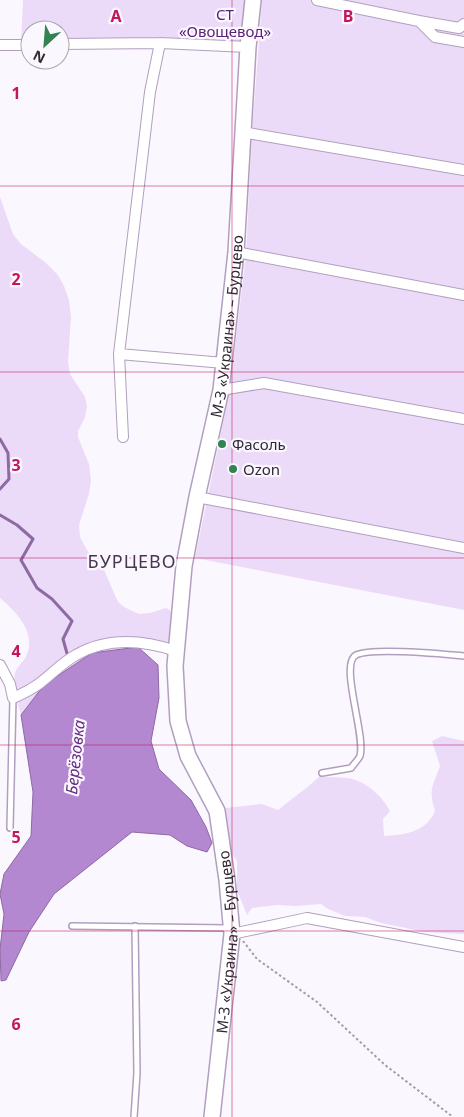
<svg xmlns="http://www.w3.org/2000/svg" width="464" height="1117" viewBox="0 0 464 1117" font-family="'Noto Sans',sans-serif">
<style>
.green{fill:#ecdbf8}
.water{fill:#b487d1;stroke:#8c6aa2}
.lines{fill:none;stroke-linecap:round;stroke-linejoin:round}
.stream{stroke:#8c6aa2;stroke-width:3}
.lane-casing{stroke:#b29fbf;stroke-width:8}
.street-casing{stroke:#b29fbf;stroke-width:12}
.secondary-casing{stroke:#b29fbf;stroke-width:18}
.path{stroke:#a29ca6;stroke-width:2;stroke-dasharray:2.5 2.5;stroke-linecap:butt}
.lane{stroke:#fff;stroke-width:5}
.street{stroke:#fff;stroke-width:10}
.secondary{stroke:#fff;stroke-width:15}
.grid{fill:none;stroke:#c2185b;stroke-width:1;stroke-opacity:0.55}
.poi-dot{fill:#328252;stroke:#fbf7fe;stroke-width:2}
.labels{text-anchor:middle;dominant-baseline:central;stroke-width:4.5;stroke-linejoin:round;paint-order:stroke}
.park-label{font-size:15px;fill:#5b2179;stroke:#fbf7fe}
.street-label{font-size:15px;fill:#302835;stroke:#fbf7fe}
.poi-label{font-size:15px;fill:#302835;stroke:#fbf7fe;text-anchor:start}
.water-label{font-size:16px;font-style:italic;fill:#652b84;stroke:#fbf7fe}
.quarter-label{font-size:18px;letter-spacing:1px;fill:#463650;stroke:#fbf7fe}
.grid-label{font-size:16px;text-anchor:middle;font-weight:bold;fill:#c2185b;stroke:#fbf7fe;stroke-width:4.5;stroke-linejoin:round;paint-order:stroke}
</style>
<rect width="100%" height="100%" fill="#fbf7fe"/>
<path class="green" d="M23,0h230l-5,47 -188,-3v-14h-30v14h-9z
M262,0h202v610l-269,-52 35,-169 16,-135 6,-121z
M0,197l13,37 8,10 25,19 12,12 6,11 5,14 2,17 -3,45 2,12 15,23 2,9 -2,11 -7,14v6l11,27 2,16 -2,14 -10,31 1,12 7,13 17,20 14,32 6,5 15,7 11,-1 16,-5c13,6 7,19 5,31l-5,5 -28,3 -94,38 -23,30c-3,-13 -10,-29 -6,-42 2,-7 10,-12 12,-19 9,-23 -12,-43 -27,-56z
M442,736l22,5v193l-40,-2 -23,-5 -20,-4 -16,-6 -20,-1 -17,-7 -7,-5 -25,2 -19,-1 -25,3 -5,7 -10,-25v-29l-8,-11 -4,-21v-21l37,-4 16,6c13,-11 28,-21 41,-33 9,0 19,0 28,1 18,2 35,18 43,33l-7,8 1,17c21,-1 42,-4 51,-25 -7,-22 -2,-25 5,-45l-8,-25z"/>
<path class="water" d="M138,647l20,18 1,33 -8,43 8,28 32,31 15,27 6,16 -5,9 -20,-6 -17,-11 -38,-3 -78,62 -25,38 -23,48 -5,1 -1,-32 4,-35 -4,-20 4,-20 27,-38 2,-44 -12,-77 23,-30 48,-32z"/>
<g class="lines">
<path class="stream" d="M0,439l8,14 1,26 -9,10
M0,515l17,10 16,14 -12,21 16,28 15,11 20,22 -9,18 5,18"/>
<g class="lane-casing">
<path id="lane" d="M322,773l29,-5c2,-3 7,-8 9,-12 6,-21 -21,-92 -4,-101 18,-8 86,-1 108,1
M10,828l3,-130
M72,926l157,2
M134,1117l3,-44 -2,-147"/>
</g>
<g class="street-casing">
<path id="street" d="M317,0l102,21 40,7 5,-4
M419,21l16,16 29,5
M60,44l100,-1 88,4
M0,45h30
M242,132l222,38
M236,252l228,43
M119,354l105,9
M221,390l43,-7 200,36
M123,437l-4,-83 31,-262 10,-49
M197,497l267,51
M0,665l10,19 3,14c9,-4 18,-8 27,-15 12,-9 23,-21 36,-28 31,-18 67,-15 100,-4
M232,934l75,-16 157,29"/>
</g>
<g class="secondary-casing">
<g id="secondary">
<path id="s1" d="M212,1117l20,-183 -5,-54 -10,-69 -29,-55 -10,-35 -3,-55 9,-100 13,-69 24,-107 15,-138 12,-205 5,-47"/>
</g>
</g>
<path class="path" d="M243,941l14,18 60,43 68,63 68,52"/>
<use href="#lane" class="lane"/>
<use href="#street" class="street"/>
<use href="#secondary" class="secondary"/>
</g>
<path class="grid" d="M232,0v1117M0,186h464M0,372h464M0,558h464M0,745h464M0,931h464"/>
<g class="poi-dot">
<circle cx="222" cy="444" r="5"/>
<circle cx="233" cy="469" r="5"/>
</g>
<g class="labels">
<g class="park-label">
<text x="225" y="14">СТ<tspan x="225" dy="17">«Овощевод»</tspan></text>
</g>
<g class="street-label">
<text stroke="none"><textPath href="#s1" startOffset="806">М-3 «Украина» – Бурцево</textPath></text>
<text stroke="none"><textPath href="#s1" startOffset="176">М-3 «Украина» – Бурцево</textPath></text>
</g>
<g class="poi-label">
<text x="232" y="444">Фасоль</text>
<text x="243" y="469">Ozon</text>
</g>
<g class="water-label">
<text transform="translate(75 757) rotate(-84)">Берёзовка</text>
</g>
<g class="quarter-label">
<text x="132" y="561">БУРЦЕВО</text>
</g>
</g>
<g class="grid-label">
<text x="116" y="22">A</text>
<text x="348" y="22">B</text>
<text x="16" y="99">1</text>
<text x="16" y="285">2</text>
<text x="16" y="471">3</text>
<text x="16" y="657">4</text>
<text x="16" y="843">5</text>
<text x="16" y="1030">6</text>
</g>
<g transform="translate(45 45) rotate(206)"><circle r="24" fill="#fbf7fe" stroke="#aaa4ae"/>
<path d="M0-4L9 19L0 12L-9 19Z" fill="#328252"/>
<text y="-8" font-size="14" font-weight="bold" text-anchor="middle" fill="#302835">N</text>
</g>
</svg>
